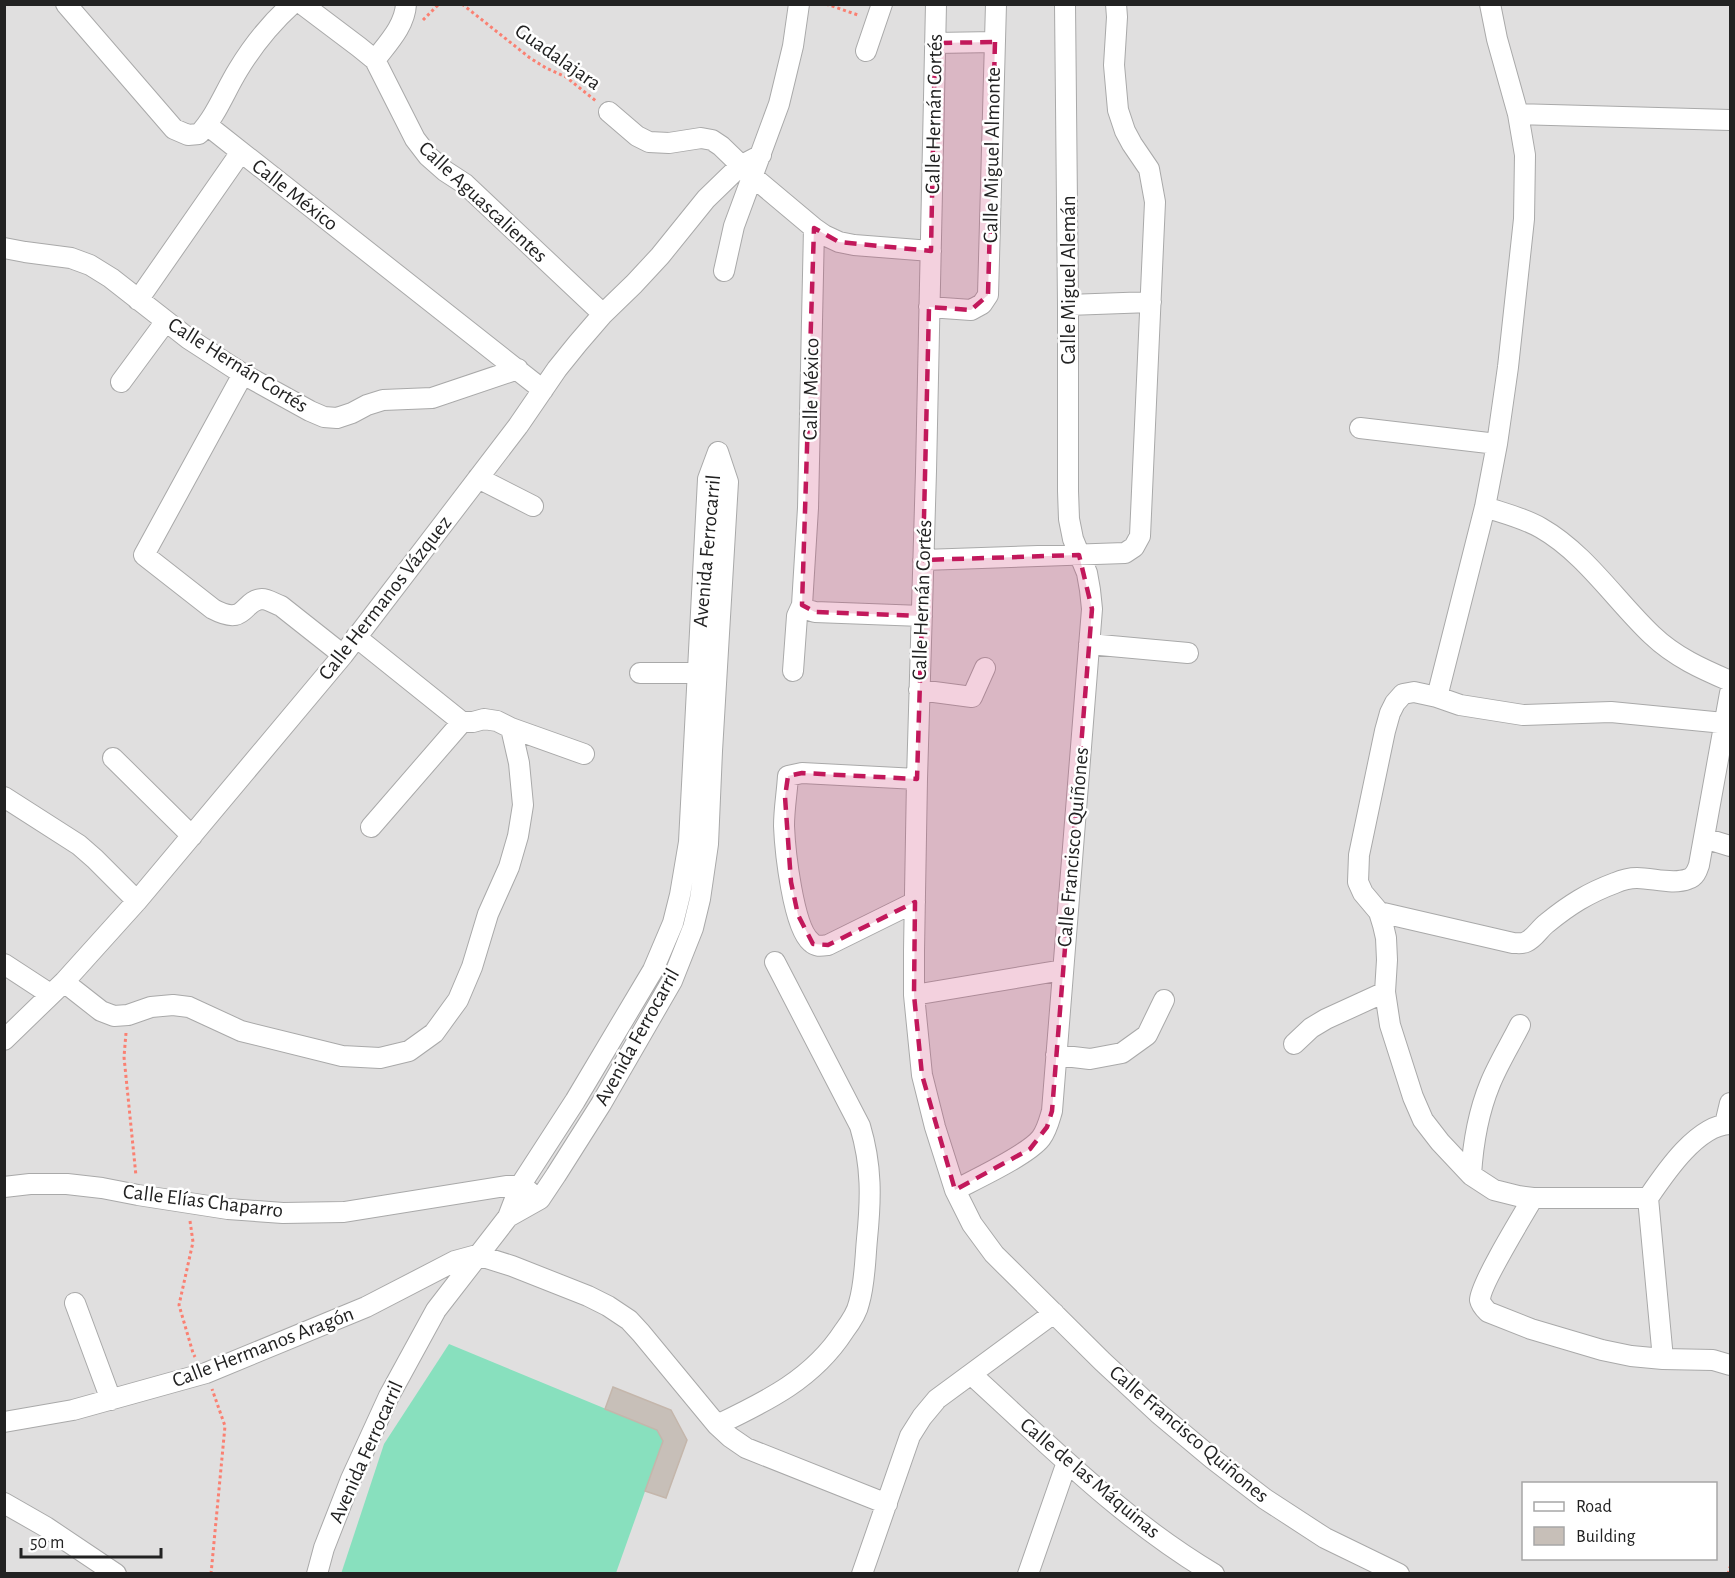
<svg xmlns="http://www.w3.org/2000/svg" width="1735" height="1578" viewBox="0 0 1735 1578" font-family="'Alegreya Sans',sans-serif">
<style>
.residential{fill:#e0dfdf;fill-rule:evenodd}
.pitch{fill:#88e0be}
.building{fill:#c7bfb8;stroke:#c4b6ab;stroke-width:1.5}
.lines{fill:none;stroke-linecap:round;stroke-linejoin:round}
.minor-casing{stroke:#a9a9a9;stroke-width:22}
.path{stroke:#fa8072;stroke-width:3;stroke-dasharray:3 3;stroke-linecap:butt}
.minor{stroke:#fff;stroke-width:20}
.marked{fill:#c2185b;fill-opacity:0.2;stroke:#c2185b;stroke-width:4.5;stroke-dasharray:12 8;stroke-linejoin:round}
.labels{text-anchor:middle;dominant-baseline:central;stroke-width:5;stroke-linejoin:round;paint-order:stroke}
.street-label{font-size:21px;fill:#222;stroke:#fff}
</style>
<rect width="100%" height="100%" fill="#f2efe9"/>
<path class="residential" d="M5,5h1725v1568l-1725,1zM1524,1484h192v74h-192z"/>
<path class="pitch" d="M449,1344l208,86 6,11 -47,132 -275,1 43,-130z"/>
<path class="building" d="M613,1387l58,23 16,30 -21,58 -21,-7 18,-50 -6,-11 -52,-21z"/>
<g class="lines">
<g class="minor-casing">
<path id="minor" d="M66,4l108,125 14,6 11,-1c17,-18 26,-43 39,-64 15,-25 32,-46 54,-66
M302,4l57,43 16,13 40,79 13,17 17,15 20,13 138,130
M936,4l-10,467 -9,308 -3,172v44l8,80 13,52 20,63 17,34 22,30 109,108 55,51 55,46 52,40 60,39 74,36
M935,43l60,-1
M866,51l16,-47
M375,60c12,-16 30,-34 31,-56
M609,112l28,24 12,6 20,1 32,-5 11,2 9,6 31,30 62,52 10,7 15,7 15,3 77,6
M1518,114l212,6
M207,125l336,265
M4,248l21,4 46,6 19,7 21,13 78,61 54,35 67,37 14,6 13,1 15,-5 15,-8 16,-5 49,-2 86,-29
M724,271l10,-45 45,-122 14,-58 6,-42
M138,300l103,-148
M1068,305l83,-3
M929,307l42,3 11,-6 6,-9 8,-291
M243,374l-99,181 69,54c34,18 29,-9 49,-10 6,0 13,5 19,7l62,49
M121,382l45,-61
M1360,428l137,16
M478,478l55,28
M1485,507c18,6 39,11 56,21 44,25 75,73 111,107 23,22 50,34 78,46
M923,560l202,-7 9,-6 6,-11 15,-334 -6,-33 -17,-25 -7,-13 -7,-21 -4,-45 3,-48 -1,-13
M802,605l3,4 10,3 107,4
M356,637l106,85h11l11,-3 13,2 14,7 73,26
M1089,644l99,9
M793,671l4,-55 5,-11 6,-97 6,-280
M640,673h70
M919,690l53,7 13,-29
M1437,697l48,-190 12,-63 11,-77 16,-148 1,-64 -7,-41 -21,-75 -7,-35
M113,758l79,78
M4,797l75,48 16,14 42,42
M371,827l91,-105
M1704,838l26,8
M915,902l-87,43c-7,1 -12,2 -17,-3 -18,-15 -26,-92 -27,-116 0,-17 3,-33 4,-50l14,-3 115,6
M1379,912l134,31c5,0 9,1 13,-1 9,-4 13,-13 21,-19 22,-18 41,-30 68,-40 7,-3 15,-5 22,-5 16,0 36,7 51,1 7,-2 9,-8 11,-14l31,-172
M4,964l46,30
M64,982l37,29 13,5 14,-1 23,-8 22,-2 16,2 52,24 101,25 38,2 29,-7 25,-18 24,-33 14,-33 16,-53 21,-47 9,-31 5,-31 -4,-42 -8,-35
M914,995l149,-25
M4,1040l60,-58 73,-81 206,-246 175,-229 39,-57 21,-26 25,-29 31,-30 26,-28 46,-57 34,-33 21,-11
M1294,1044l17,-16 15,-9 59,-27
M1056,1055l34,4 32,-6 25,-18 17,-35
M1725,1124l5,-21
M1471,1175c2,-32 7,-62 19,-91 8,-20 20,-39 30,-59
M4,1187l26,-3h37l35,4 36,7 90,14 55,4 61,-1 162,-26h14l10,6
M955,1190c21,-11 73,-35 86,-52 6,-8 8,-17 11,-27l40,-502 -2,-19 -3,-17 -14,-34 -4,-20 -1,-28v-186l-3,-301
M1533,1198c-10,17 -53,87 -53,102 1,5 5,9 8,12l43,17 71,21 29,6 32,3 50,1 17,5
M1648,1198h-115l-15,-2 -24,-6 -23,-15 -31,-33 -17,-22 -10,-23 -23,-72 -5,-33 2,-32 -1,-22 -3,-13 -4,-13 -16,-19 -5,-11 1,-27 26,-124 5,-18 5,-10 8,-9 11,-2 23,5 23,8 63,10 88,-3 113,11
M508,1217l32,-18 16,-24 45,-71 71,-123 21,-53 7,-29 8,-55 4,-93 16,-269 -10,-30
M75,1303l36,97
M1663,1359l-15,-161c17,-25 49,-73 82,-74
M972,1375c78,71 151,145 242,199
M4,1422l69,-12 133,-37 160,-66 89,-46 22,-6 35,11 76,30 20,10 21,14 12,13 76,92 13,12 16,11 141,56
M717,1425c50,-24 96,-46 127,-94 6,-8 13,-18 15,-28 6,-20 6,-43 8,-64 4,-40 5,-73 -7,-113l-85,-164
M4,1503l42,24 70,47
M317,1574l7,-26 27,-69 38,-83 47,-86 72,-93 12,-31 55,-85 78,-131 20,-47 7,-28 9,-53 19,-363 10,-27
M862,1574l48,-138 12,-19 15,-18 117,-86
M1028,1574l39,-112"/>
</g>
<path class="path" d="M462,4l68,54 16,10 20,9 30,24
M826,4l32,11
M423,20l16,-16
M126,1033l-2,24 12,119
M190,1221l3,21 -14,63 14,48 2,4
M211,1574l14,-148 -13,-37
M1728,1574l2,-7"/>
<use href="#minor" class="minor"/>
</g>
<path class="marked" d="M995,42l-7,253 -17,15 -42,-3 -6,253 156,-5 13,54 -40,502 -5,16 -17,22 -75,41 -33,-115 -8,-80 1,-93 -87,43 -15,-1 -15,-29 -7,-33 -6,-85 3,-21 14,-3 115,6 5,-163 -107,-4 -13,-7 12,-377 25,14 92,9 4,-208z"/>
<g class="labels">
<g class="street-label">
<text transform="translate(558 57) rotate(35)">Guadalajara</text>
<text transform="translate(934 114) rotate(-89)">Calle Hernán Cortés</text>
<text transform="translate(992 155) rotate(-89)">Calle Miguel Almonte</text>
<text transform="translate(295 195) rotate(38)">Calle México</text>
<text transform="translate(483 202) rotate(43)">Calle Aguascalientes</text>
<text transform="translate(1068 280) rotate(-90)">Calle Miguel Alemán</text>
<text transform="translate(238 365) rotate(32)">Calle Hernán Cortés</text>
<text transform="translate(811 389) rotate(-89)">Calle México</text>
<text transform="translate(707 551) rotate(-85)">Avenida Ferrocarril</text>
<text transform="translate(385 598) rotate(-52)">Calle Hermanos Vázquez</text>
<text transform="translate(922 600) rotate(-88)">Calle Hernán Cortés</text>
<text transform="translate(1073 847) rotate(-85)">Calle Francisco Quiñones</text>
<text transform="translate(637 1037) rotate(-61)">Avenida Ferrocarril</text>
<text transform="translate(203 1201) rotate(7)">Calle Elías Chaparro</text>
<text transform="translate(263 1347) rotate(-21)">Calle Hermanos Aragón</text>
<text transform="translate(1189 1434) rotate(40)">Calle Francisco Quiñones</text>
<text transform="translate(366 1452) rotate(-66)">Avenida Ferrocarril</text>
<text transform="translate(1090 1478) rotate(40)">Calle de las Máquinas</text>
</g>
</g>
<rect width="1735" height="1578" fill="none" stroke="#222222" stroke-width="12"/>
<rect x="1522" y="1482" width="195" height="78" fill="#ffffff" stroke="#a7a7a7" stroke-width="1.5"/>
<rect x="1534" y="1502" width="30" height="9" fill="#ffffff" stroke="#a7a7a7" stroke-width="1.5"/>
<text x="1576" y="1512" font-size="18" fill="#222222">Road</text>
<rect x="1534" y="1527" width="30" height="18" fill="#c7bfb8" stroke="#a7a7a7" stroke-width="1.5"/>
<text x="1576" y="1542" font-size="18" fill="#222222">Building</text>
<path d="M21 1548v9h140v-9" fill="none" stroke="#222222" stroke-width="3"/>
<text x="30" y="1548" font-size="18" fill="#222222" stroke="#ffffff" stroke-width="4.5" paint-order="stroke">50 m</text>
</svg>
